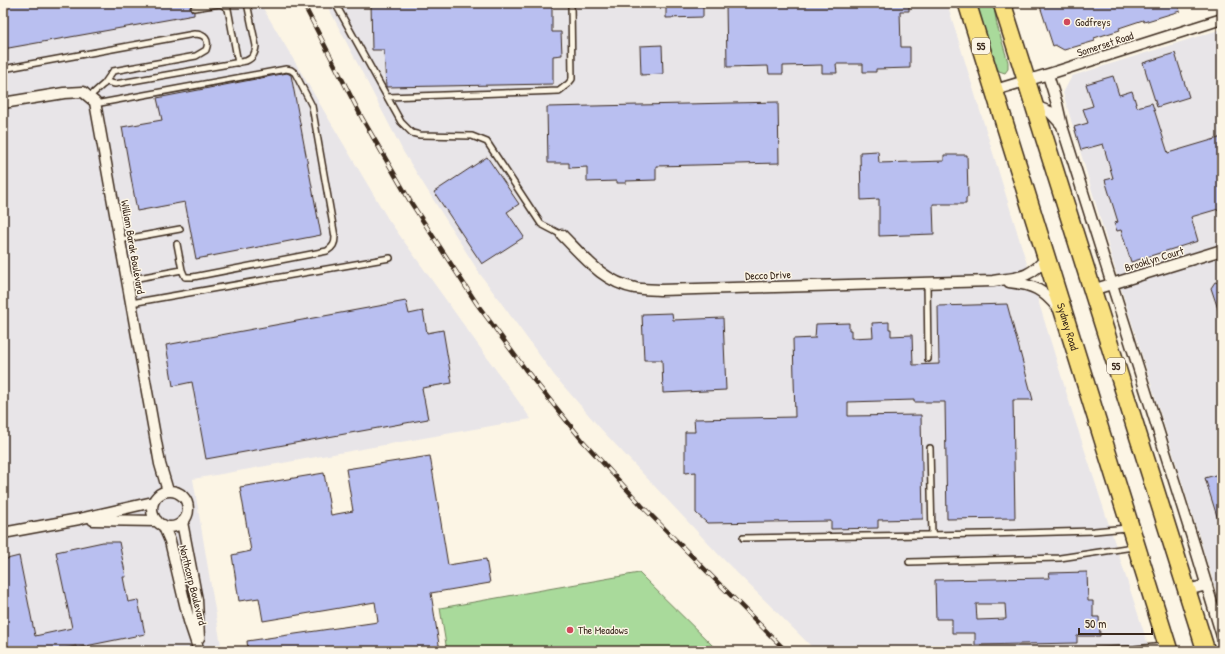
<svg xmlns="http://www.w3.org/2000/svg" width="1225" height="654" viewBox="0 0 1225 654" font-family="'Patrick Hand',sans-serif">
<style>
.built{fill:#e8e5e8}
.green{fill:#a9da9b;stroke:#72825c}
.building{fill:#b9bff0;stroke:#3b2a1e;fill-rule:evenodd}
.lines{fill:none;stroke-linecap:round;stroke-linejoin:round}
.service-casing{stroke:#3b2a1e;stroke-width:8}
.minor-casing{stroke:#3b2a1e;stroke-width:13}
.trunk-casing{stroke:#3b2a1e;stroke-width:20}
.service{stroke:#fcf5e5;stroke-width:5}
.minor{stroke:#fcf5e5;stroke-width:10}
.trunk{stroke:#f9e181;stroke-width:17}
.rail-casing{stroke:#3b2a1e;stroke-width:4.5}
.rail{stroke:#fcf5e5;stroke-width:3;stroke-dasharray:9;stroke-linecap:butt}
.poi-dot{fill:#d1495b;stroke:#fcf5e5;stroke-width:1.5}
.labels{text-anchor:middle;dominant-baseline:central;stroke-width:3;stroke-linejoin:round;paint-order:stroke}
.shield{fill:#fcf5e5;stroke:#75675a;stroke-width:1}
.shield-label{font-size:10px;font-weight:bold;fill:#3b2a1e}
.poi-label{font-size:11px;fill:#3b2a1e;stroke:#fcf5e5;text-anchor:start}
.street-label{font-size:11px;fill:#3b2a1e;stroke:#fcf5e5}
</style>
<rect width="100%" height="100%" fill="#fcf5e5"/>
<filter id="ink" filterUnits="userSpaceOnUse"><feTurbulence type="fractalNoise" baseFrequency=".025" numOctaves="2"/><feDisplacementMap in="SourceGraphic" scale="8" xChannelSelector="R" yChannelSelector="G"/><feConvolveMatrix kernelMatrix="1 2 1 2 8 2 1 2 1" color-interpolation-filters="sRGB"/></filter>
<g filter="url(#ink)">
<path class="built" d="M3,3h257l128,216 143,200 -338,60 29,172h-219z
M326,3h621l125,408 78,240h-334l-96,-95 -120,-128 -46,-53 -74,-101 -76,-121z
M1222,29v580l-103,-327 -56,-189 9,-17z"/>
<path class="green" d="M974,3h19l4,22 11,37v7l-3,4 -6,-2 -4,-6z
M639,573l79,78h-271l-7,-43z"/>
<path class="building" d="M3,3h189l-2,6 4,3v3l-191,34z
M371,3h181v29h9l1,23 -9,1v28l-167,3 -2,-37h-12z
M666,3h37v14l-37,1z
M726,3h183v8h-9l1,36h9v21l-34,1v3h-13v-8h-27l1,9h-15v-8l-39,1v8h-14l-1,-8 -41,1z
M1039,3h138l3,8 -36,11 -1,-2 -24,8 1,2 -26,8 1,3 -31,9 -9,-5 -2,1z
M662,45l1,29 -22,1 -1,-29z
M1175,53l14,44 -32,10 -14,-44z
M287,73l4,2 30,160 -125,24 -11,-57 -48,9 -15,-84 40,-7 -5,-22z
M1113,76l6,19 13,-4 5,16 15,-4 16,50 54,-16v71l-31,9 7,24 -67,21 -10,-32 -4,1 -3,-8 4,-1 -13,-42 8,-2 -10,-34 -22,6 -7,-23 14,-4 -5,-14 10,-3 -7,-22z
M778,102l1,61 -123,3v14l-30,1v2h-9v-2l-30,1v-15l-18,1v-5h-21l-1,-56z
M878,151l1,12 65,-2v-6h23l1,42 -2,1v6h-33l1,30 -55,2v-37l-18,1 -1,-48z
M487,157l32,47 -12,8 17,25 -42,27 -48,-72z
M1215,282l7,2v31h-2l-9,-27z
M406,301l3,13 14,-3 4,22 16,-3 9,53 -30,5 6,31 -222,40 -14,-77 -19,4 -7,-41z
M1007,304l26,96h-20l2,118 -68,1 -2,-117h-31v-2l-66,2v14l73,-1 2,104 -45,1v8l-47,1v-8l-124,2 -11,-10v-41l-11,1v-41h10l-1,-13 101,-2 -2,-78 22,-1 1,-14 33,-1v7h2v8l22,-1 -1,-14 17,-1v7h2v7l21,-1 1,30 26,-1 -1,-58z
M672,313l1,7 50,-2 3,72 -63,3 -1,-33h-18l-2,-46z
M430,456l18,109 38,-6 4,24 -59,10 9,58h-192l-1,-10 131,-19 -3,-20 -112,19 -4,-23 -20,3 -7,-46 19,-4 -11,-64 84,-14 7,42 22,-4 -7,-42z
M1222,473v52l-2,1 -15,-48z
M103,542h16l7,35h-3l5,25 10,-2 7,34 -69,14v-2l-23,5h-50v-91l16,-4 16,80 37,-8 -16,-76z
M1087,572l1,29h5v16h6l1,19h-23v7l-102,2v-12h-23v-14h-16l-1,-39 115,-2 -1,-5zM976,604h29l1,15 -29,1z"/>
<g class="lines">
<g class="service-casing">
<path id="service" d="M335,3l66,119 11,11 8,2 52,1 15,6 54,82 21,11
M194,8l26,-4 4,2 4,3 10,54
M3,69l191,-35c11,0 16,6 12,16l-10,6 -83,15 -9,13
M89,97l17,-15 9,2 131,-23c7,-3 9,-7 10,-15l-9,-43
M387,97l172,-6 9,-7 4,-5 -1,-76
M95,104l191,-35 5,1 4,3 17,33 23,131c0,7 -2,10 -8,14l-134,26h-8l-3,-7 -55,10
M120,240l60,-11
M177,244l5,26
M927,282l1,77
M131,303l259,-45
M930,448l2,87
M743,538l243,-4 108,-3 33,-3
M909,562l151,-4 73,-11
M1086,651l48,-2 31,-3"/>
</g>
<g class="minor-casing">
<path id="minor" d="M1048,75l9,29 5,22 133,421 27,89
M995,90l57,-17 170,-54
M3,103l61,-10 19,-1 12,10 65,362 8,27
M1035,106l15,6 11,12
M562,235c22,22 41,47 73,53 8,2 17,1 25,2l333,-9c26,-4 36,-2 53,-23
M1009,282c25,3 33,7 49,26
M1092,290l130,-40
M152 509a18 18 0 1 1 36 0a18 18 0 1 1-36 0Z
M93,520l64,1
M182,522l15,78 2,38
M163,525l7,16 19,80 10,30
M3,533l76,-14 74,-17
M1187,590l20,-5"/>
</g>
<g class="trunk-casing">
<g id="trunk">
<path id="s1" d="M967,3l202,648"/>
<path d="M1002,3l204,648"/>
</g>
</g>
<use href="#service" class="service"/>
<use href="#minor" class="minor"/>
<use href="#trunk" class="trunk"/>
<g class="rail-casing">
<path id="rail" d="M303,3l59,115 48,83 67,103 48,65 57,71 60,66 144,145"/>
</g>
<use href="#rail" class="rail"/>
</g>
</g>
<g class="poi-dot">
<circle cx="1067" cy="22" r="4"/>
<circle cx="570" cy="630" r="4"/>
</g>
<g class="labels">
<g class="shield">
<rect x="972" y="38" width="18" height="16" rx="3"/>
<rect x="1107" y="358" width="18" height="16" rx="3"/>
</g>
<g class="shield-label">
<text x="981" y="46">55</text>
<text x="1116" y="366">55</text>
</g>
<g class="poi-label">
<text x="1075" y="22">Godfreys</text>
<text x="578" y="630">The Meadows</text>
</g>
<g class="street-label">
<text transform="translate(1105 44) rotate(-18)">Somerset Road</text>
<text transform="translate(133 247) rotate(80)">William Barak Boulevard</text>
<text transform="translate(1154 259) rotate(-17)">Brooklyn Court</text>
<text transform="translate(768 275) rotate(-2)">Decco Drive</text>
<text stroke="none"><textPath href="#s1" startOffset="339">Sydney Road</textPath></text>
<text transform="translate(193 585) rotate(76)">Northcorp Boulevard</text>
</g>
</g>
<rect width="1225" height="654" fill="none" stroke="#fcf5e5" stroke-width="16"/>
<rect x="8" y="8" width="1209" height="638" fill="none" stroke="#3b2a1e" stroke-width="1.5" filter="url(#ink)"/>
<path d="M1079 628v6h73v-6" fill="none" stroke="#3b2a1e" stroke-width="2"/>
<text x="1085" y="628" font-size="12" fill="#3b2a1e" stroke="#fcf5e5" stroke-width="3" paint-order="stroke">50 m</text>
</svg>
